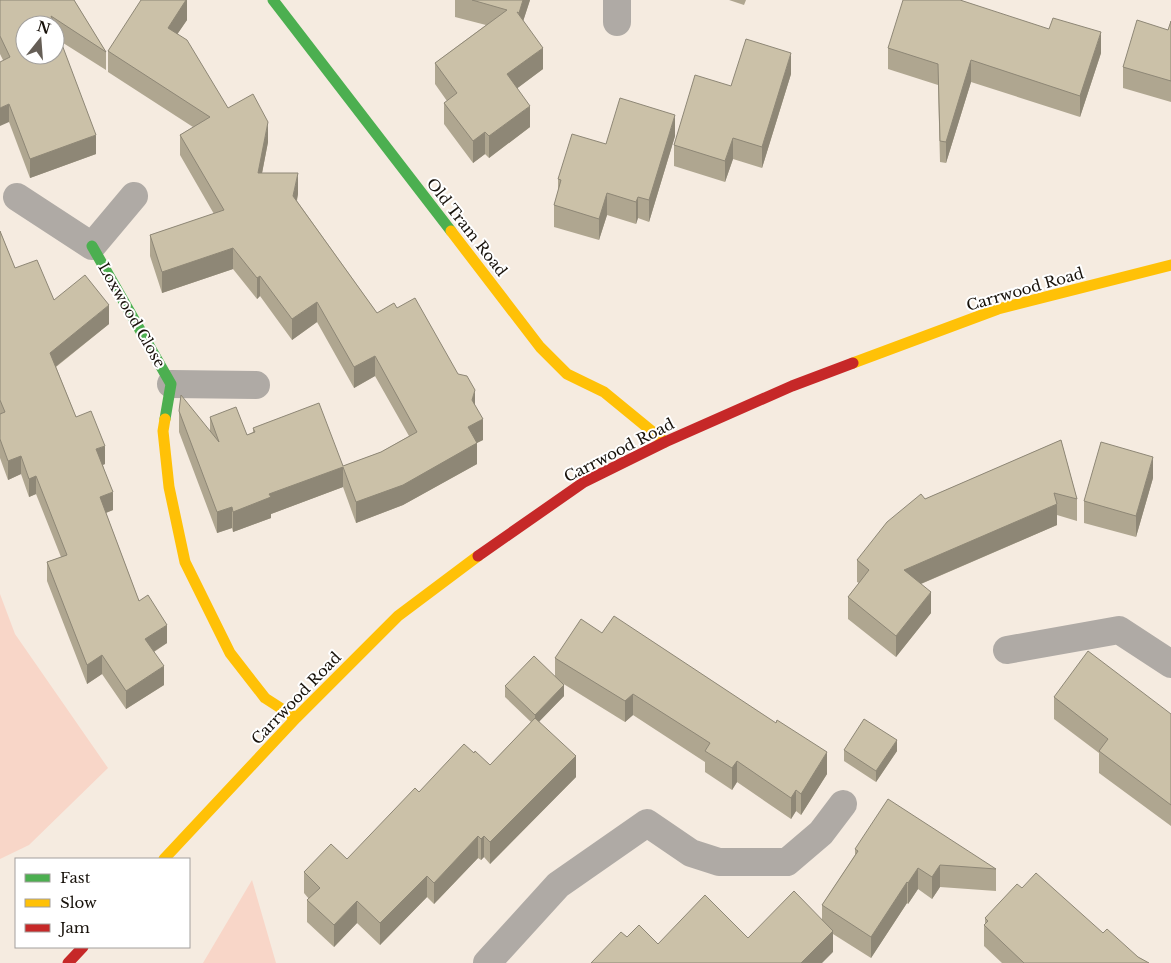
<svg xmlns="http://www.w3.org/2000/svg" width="1171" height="963" viewBox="0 0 1171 963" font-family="'Libre Baskerville',serif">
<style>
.green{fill:#f8d6c8}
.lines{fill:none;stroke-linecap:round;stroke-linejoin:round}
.street{stroke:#afaaa5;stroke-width:28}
.fast{stroke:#4caf50;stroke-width:11}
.slow{stroke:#ffc107;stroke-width:11}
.jam{stroke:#c62828;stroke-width:11}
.wall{fill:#afa690}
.shaded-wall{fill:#8e8776}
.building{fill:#cbc1a8;stroke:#8e8776}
.labels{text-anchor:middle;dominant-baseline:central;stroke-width:4;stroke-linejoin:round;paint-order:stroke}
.street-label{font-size:15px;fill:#18120b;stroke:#fff}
</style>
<rect width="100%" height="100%" fill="#f5ebe0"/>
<path class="green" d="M0,594l15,40 93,134 -79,77 -29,14z
M252,880l24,83h-73z"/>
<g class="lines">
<path class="street" d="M617,22v-22
M17,197l75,49 42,-50
M171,384l85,1
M1007,650l112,-20 52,34
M487,963l71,-78 89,-62 44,30 28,9h68l34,-29 22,-29"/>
<path class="fast" d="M273,0l178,231
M92,246l79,138 -6,35"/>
<path class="slow" d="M451,231l89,116 27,27 37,18 61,50
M853,363l145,-54 173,-44
M165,419l-2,12 6,56 16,75 45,91 35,45 31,20
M164,859l132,-141 102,-102 80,-60"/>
<path class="jam" d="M478,556l106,-74 81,-40 127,-56 61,-23
M68,963l15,-16"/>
</g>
<path class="wall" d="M0,0h74l32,52v18l-46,-29 36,113 -66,24 -21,-56 -6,-62 -3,-6z
M187,0v20l-10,14 51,74 40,34 -6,31 36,21 -1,7 80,112 20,-5 78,97 8,35 -6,3v21l-74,41 -47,18 -13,-36 -72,27v4l-38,14 -1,-4 -15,5 -38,-101v-21l31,21v-15l37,18 6,-3v-4l90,38 38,-14 28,-16 -34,-60 -21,12 -37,-66 -25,18 -32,-44 -3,3 -24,-30 -71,24 -12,-37v-21l64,-21 -34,-59v-20l13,-8 -85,-55v-21z
M455,0h75l-7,21 20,48 -26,19 13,39 -41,31 -4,-4 -12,9 -29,-39v-21l3,-2 -12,-17v-21l51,-38 -31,-8z
M729,0h17l-2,5z
M963,0l-1,1 139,52 -21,64 -109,-35 -25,81 -6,-1 -2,-77 -50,-16v-21z
M1171,21v81l-48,-14v-21l45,-37z
M791,74l-29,94 -29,-9 -8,23 -51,-16v-21l57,-59z
M675,136l-26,86 -11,-4 -2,6 -29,-9 -8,25 -45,-13v-22l4,-13v-13l48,-35z
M0,231l15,37 39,32 55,24 -53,43 20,50 29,47 -2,1 10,45 -7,3 33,88 28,42 -13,9 10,33 -38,24 -24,-35 -15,10 -40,-103v-19l14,-5 -25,-63 -7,3 -8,-23 -13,6 -8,-22z
M1061,440l16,59v22l-20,-6v10l-136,59 10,29 -35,44 -48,-38v-22l11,-14 -2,-1v-22l68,-61z
M1153,478l-17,59 -52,-14v-22z
M602,633l225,141 -26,41 -5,-4 -5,8 -54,-37 -5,8 -27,-18v-10l-72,-47 -8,7 -63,-39 2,13 -25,25 37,56 -86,87 -6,-7 -3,3 -3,-2 -44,46 -7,-7 -47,48 -23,-22 -23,24 -27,-25v-22l2,-1 -5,-6v-21l43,-13 72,-67 55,-39 16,12 41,-43 -26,-25v-11l50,-9v-19z
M1054,697l117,17v112l-72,-53v-20l-45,-34z
M844,750l53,1 -21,31 -32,-21z
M855,849l141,20v22l-56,-4 -8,12 -14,-10 -10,15 -1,-1 -36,55 -38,-24v18l-242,11 36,-26 31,7 90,-6 74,-19v-14l33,-50z
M1022,888l81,45 35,24 11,6h-147l-18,-17v-21l1,-1v-6z"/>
<path class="shaded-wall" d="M186,0h1v20l-19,28v-20z
M523,0h7l-11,34v-21z
M1101,32v21l-21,64v-21z
M543,48v21l-36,27v-22z
M791,53v21l-29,94v-21z
M971,60v22l-25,81v-21z
M9,104v18l-9,4v-18z
M530,106v21l-41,31v-22z
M675,115v21l-26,86v-22z
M268,122v20l-10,52v-21z
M485,132v22l-12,9v-22z
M96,135v19l-66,24v-19z
M733,138v21l-8,23v-21z
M298,173v21l-5,22v-20z
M607,193v22l-8,25v-21z
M638,197v21l-2,6v-22z
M233,248v21l-71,24v-21z
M260,276v20l-3,3v-21z
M317,302v20l-25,18v-21z
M109,305v19l-59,47v-18z
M375,356v20l-21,12v-21z
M475,390v20l-3,-10z
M483,419v21l-15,7v-20z
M477,443v21l-74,41 -47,18v-21z
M105,446v18l-9,3v-18z
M21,456v18l-13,6v-19z
M1153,457v21l-17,59v-21z
M343,467v20l-72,27v4l-38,14v-20l36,-18z
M36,476v18l-7,3v-18z
M113,492v18l-13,5v-18z
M1057,504v21l-153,66v-21z
M232,507v21l-15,5v-21z
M931,592v21l-35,44v-21z
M167,625v18l-22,14v-18z
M102,655v19l-15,10v-19z
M164,666v19l-38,24v-18z
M564,685v11l-29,30v-11z
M633,694v21l-8,7v-21z
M897,740v11l-21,31v-11z
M827,752v22l-26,41v-21z
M576,756v21l-86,87v-22z
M737,761v21l-5,8v-22z
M796,790v21l-5,8v-21z
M478,836v22l-44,46v-21z
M484,836v21l-3,3v-21z
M940,865v22l-8,12v-22z
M918,868v21l-10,15v-21z
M427,876v21l-47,48v-22z
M907,882v21l-36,55v-21z
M357,901v22l-23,24v-22z
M833,931v21l-11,11h-21z"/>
<path class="building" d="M0,0h74l32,52 -55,-36 4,9h-30v30h30v-29l41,109 -66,24 -21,-55 -9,4v-46l10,-5 -10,-21z
M141,0h45l-18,28 19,12 41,68 25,-14 15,28 -10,51h40l-5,23 84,117 17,-10 3,5 18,-10 43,76 9,2 8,14 -3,10 11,19 -15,8 9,16 -74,42 -47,17 -13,-35 -74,27 2,3 -38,15 -1,-5 -15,5 -38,-101 2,-16 38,47 -9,-25 26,-10 11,28 8,-3 -2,-4 66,-25 24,63 38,-14 36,-20 -42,-76 -21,11 -37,-65 -25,17 -32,-43 -3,2 -24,-30 -71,24 -12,-37 74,-25 -44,-75 30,-18 -102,-66z
M472,0h51l-4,13 -2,-1 26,36 -36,26 23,32 -41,30 -4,-4 -12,9 -29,-38 13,-10 -22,-30 72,-53z
M903,0h57l89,29 4,-11 48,14 -21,64 -109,-36 -25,82 -6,-1 -2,-77 -50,-16z
M1137,20l31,10 3,-9v60l-48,-14z
M746,39l45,14 -29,94 -29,-9 -8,23 -51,-16 21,-70 36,11z
M620,98l55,17 -26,85 -11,-3 -2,5 -29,-9 -8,26 -45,-14 7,-25 -3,-1 14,-45 34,10z
M0,231l15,37 22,-8 17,40 31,-25 24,30 -59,48 26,64 15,-6 14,35 -9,3 17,43 -13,5 39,104 9,-6 19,30 -22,14 19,27 -38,25 -24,-36 -15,10 -40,-103 20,-7 -31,-79 -7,3 -8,-23 -13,5 -8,-22v-25l5,-2 -5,-12z
M1061,440l16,59 -23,-6 3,11 -153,66 27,22 -35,44 -48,-39 21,-27 -12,-10 30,-38 34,-28 4,5z
M1101,442l52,15 -17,59 -52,-15z
M614,616l162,107 1,-3 50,32 -26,42 -5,-4 -5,8 -54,-37 -5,7 -27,-17 5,-8 -77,-49 -8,7 -70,-43 26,-39 21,14z
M1088,651l83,63v91l-72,-54 9,-12 -54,-42z
M534,656l30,29 -29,30 -30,-29z
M535,718l41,38 -86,86 -6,-6 -3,3 -3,-3 -44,47 -7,-7 -47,47 -23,-22 -23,24 -27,-25 13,-12 -16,-16 27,-28 16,15 68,-71 4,4 45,-48 10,9 1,-2 15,14z
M864,719l33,21 -21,31 -32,-21z
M888,799l108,70 -56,-4 -8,12 -14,-9 -10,15 -1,-1 -36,55 -49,-32 36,-54 -3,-2z
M1036,873l67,60 4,-4 31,28 11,6h-125l-40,-38 4,-4 -3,-3 32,-34 5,4z
M794,891l39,40 -32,32h-210l30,-31 6,5 12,-12 19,19 47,-49 43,43z"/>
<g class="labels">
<g class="street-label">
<text transform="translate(467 227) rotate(52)">Old Tram Road</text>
<text transform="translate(1025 289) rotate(-16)">Carrwood Road</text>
<text transform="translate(132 315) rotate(60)">Loxwood Close</text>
<text transform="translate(619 450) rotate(-27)">Carrwood Road</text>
<text transform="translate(296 698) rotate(-46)">Carrwood Road</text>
</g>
</g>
<rect x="15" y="858" width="175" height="90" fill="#ffffff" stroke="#a3a09d"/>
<rect x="25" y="874" width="25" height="8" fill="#4caf50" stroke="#a3a09d"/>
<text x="60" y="883" font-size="15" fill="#18120b">Fast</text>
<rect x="25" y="899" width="25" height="8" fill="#ffc107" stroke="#a3a09d"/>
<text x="60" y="908" font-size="15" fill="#18120b">Slow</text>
<rect x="25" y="924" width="25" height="8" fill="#c62828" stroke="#a3a09d"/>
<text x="60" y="933" font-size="15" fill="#18120b">Jam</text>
<g transform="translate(40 40) rotate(17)"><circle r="24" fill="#ffffff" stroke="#a3a09d"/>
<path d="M0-4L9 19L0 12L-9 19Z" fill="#655e56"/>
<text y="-8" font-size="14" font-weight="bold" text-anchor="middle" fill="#18120b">N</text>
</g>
</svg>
